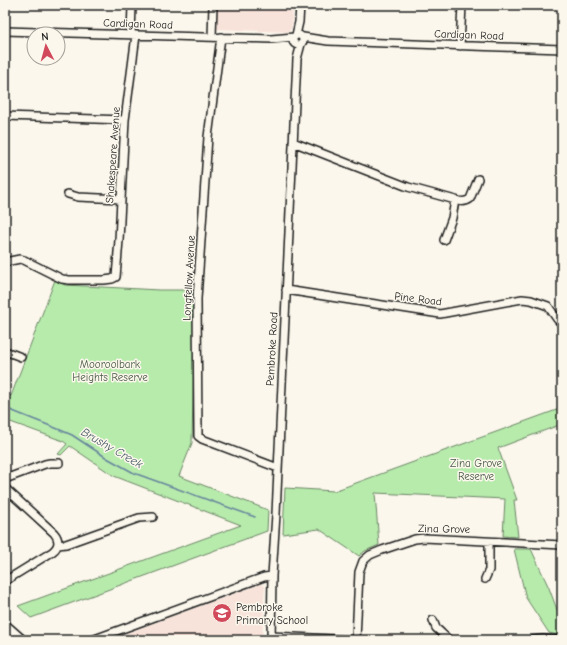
<svg xmlns="http://www.w3.org/2000/svg" width="567" height="645" viewBox="0 0 567 645" font-family="'Comic Neue',sans-serif">
<style>
.built{fill:#f8e3da}
.green{fill:#b7ebac;stroke:#6a8464}
.lines{fill:none;stroke-linecap:round;stroke-linejoin:round}
.stream{stroke:#65839c;stroke-width:1.5}
.minor-casing{stroke:#1c1c1c;stroke-width:10}
.major-casing{stroke:#1c1c1c;stroke-width:12}
.minor{stroke:#fbf7ec;stroke-width:7}
.major{stroke:#fbf7ec;stroke-width:9}
.labels{text-anchor:middle;dominant-baseline:central;stroke-width:3;stroke-linejoin:round;paint-order:stroke}
.street-label{font-size:11px;fill:#1c1c1c;stroke:#fbf7ec}
.park-label{font-size:11px;fill:#4a5a47;stroke:#fbf7ec}
.poi-label{font-size:11px;fill:#1c1c1c;stroke:#fbf7ec;text-anchor:start}
.water-label{font-size:12px;font-style:italic;fill:#465867;stroke:#fbf7ec}
</style>
<rect width="100%" height="100%" fill="#fbf7ec"/>
<filter id="ink" filterUnits="userSpaceOnUse"><feTurbulence type="fractalNoise" baseFrequency=".025" numOctaves="2"/><feDisplacementMap in="SourceGraphic" scale="8" xChannelSelector="R" yChannelSelector="G"/><feConvolveMatrix kernelMatrix="1 2 1 2 8 2 1 2 1" color-interpolation-filters="sRGB"/></filter>
<g filter="url(#ink)">
<path class="built" d="M217,5h76l-1,23 -4,4 -72,-3z
M261,584l4,2 -3,54h-154z"/>
<path class="green" d="M55,280l10,5 94,5h36l-3,153 -13,33 89,34 -1,21 -236,87 -13,-12 223,-81 -127,-49 -44,-30 -9,9 -3,-1 9,-10 -4,-3 -58,-21v-26l6,2z
M562,408v16l-64,24 19,52h-3l4,37 -15,-1 2,-37 -130,-6 4,52 -14,6 -6,5 -40,-27 -36,5 2,-46 49,3z
M514,549h17l18,39 13,35v13l-13,-3 -23,-35z"/>
<g class="lines">
<path class="stream" d="M5,408l53,21 14,6 35,23 27,15 121,44"/>
<g class="minor-casing">
<path id="minor" d="M5,31l266,8 23,-2
M293 40a5 5 0 1 1 10 0a5 5 0 1 1-10 0Z
M131,35l1,-30
M296,35l3,-13 1,-17
M212,37l1,-32
M221,37l-13,100 -11,162 1,137 4,3 76,29
M303,37l25,4 234,8
M460,46l2,-41
M5,116l120,4
M293,142l115,45 51,14c4,1 7,1 11,-2l8,-20
M68,194l10,3 43,2
M444,240l8,-22 3,-18
M5,262l15,-3 4,1 38,19 7,1h35l8,-1 4,-2 3,-37 6,-120 11,-85
M286,290l154,24 82,-15 9,1 17,6 9,13 5,5
M5,351l16,6
M5,479l40,-15 5,-1h9
M5,488l49,45c6,7 5,14 -2,19l-47,29
M58,545l8,-1 73,-26 14,-1
M485,579l4,-9v-28
M433,620l3,8 13,12
M271,636l85,4
M92,640l172,-63 8,-1
M271,640l1,-64 4,-62 21,-455 4,-15
M356,640l3,-68 4,-11 7,-6 12,-5 33,-11 9,-1 138,7
M532,640l11,-1 14,1"/>
</g>
<g class="major-casing">
<path id="major" d="M5,625l17,15"/>
</g>
<use href="#minor" class="minor"/>
<use href="#major" class="major"/>
</g>
</g>
<defs>
<g id="school-disc" transform="scale(1)"><circle r="9.5" fill="#d1495b" stroke="#fbf7ec"/><path d="M0-5L7-2L0 1L-7-2ZM-4 1L0 2.5L4 1V4Q0 6-4 4Z" fill="#fff"/></g>
</defs>
<g fill-rule="evenodd">
<use href="#school-disc" x="222" y="613"/>
</g>
<g class="labels">
<g class="street-label">
<text transform="translate(138 24) rotate(2)">Cardigan Road</text>
<text transform="translate(469 35) rotate(2)">Cardigan Road</text>
<text transform="translate(113 155) rotate(-86)">Shakespeare Avenue</text>
<text transform="translate(189 278) rotate(-87)">Longfellow Avenue</text>
<text transform="translate(418 299) rotate(7)">Pine Road</text>
<text transform="translate(272 349) rotate(-87)">Pembroke Road</text>
<text transform="translate(444 529) rotate(1)">Zina Grove</text>
</g>
<g class="park-label">
<text x="110" y="364">Mooroolbark<tspan x="110" dy="13">Heights Reserve</tspan></text>
<text x="476" y="463">Zina Grove<tspan x="476" dy="13">Reserve</tspan></text>
</g>
<g class="poi-label">
<text x="236" y="607">Pembroke<tspan x="236" dy="13">Primary School</tspan></text>
</g>
<g class="water-label">
<text transform="translate(112 448) rotate(30)">Brushy Creek</text>
</g>
</g>
<rect width="567" height="645" fill="none" stroke="#fbf7ec" stroke-width="20"/>
<rect x="10" y="10" width="547" height="625" fill="none" stroke="#1c1c1c" stroke-width="1.5" filter="url(#ink)"/>
<g transform="translate(46 46) rotate(354)"><circle r="19" fill="#fbf7ec" stroke="#a29f99"/>
<path d="M0-3L7 15L0 10L-7 15Z" fill="#d1495b"/>
<text y="-6" font-size="11" font-weight="bold" text-anchor="middle" fill="#1c1c1c">N</text>
</g>
</svg>
